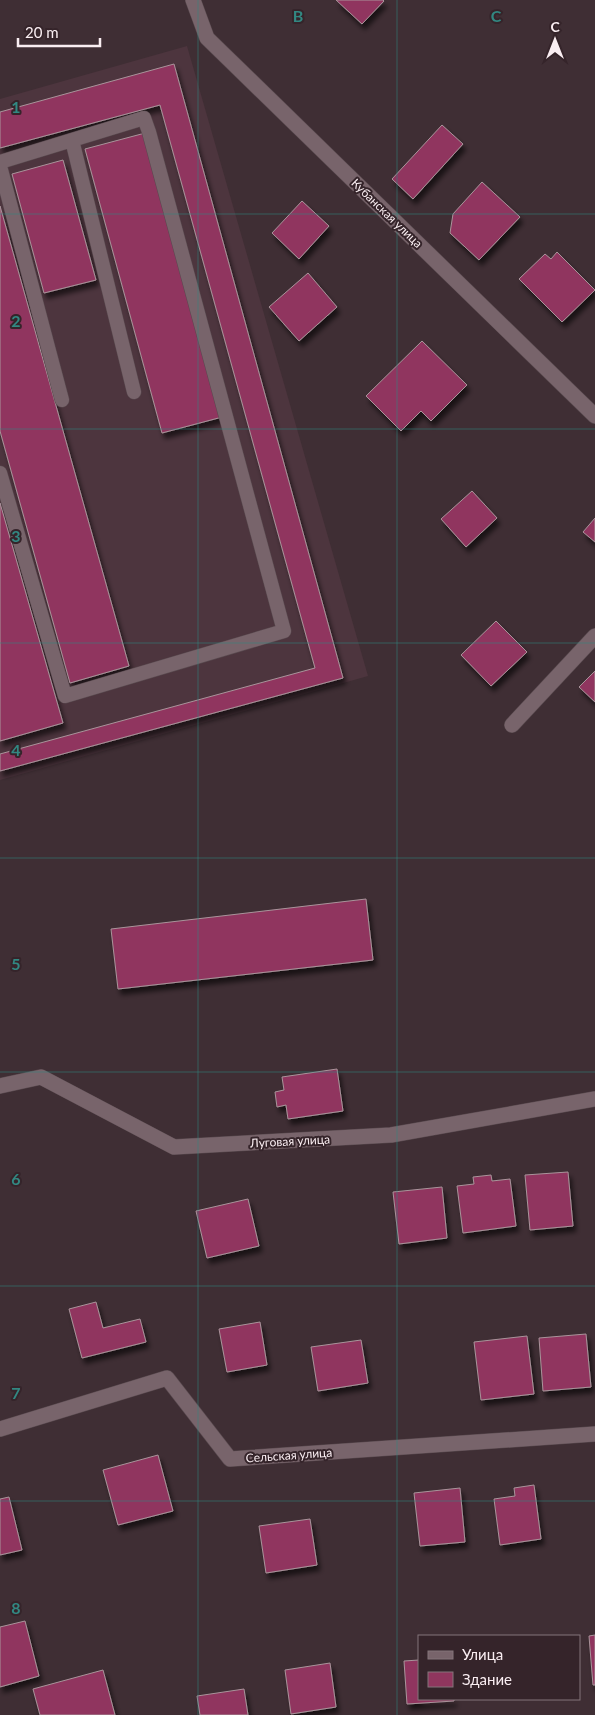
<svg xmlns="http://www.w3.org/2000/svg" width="595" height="1715" viewBox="0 0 595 1715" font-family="Lato,sans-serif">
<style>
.built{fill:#4d353e}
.building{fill:#90365e;stroke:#a9949b;filter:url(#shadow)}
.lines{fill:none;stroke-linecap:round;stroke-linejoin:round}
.lane-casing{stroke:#594a4f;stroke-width:15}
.street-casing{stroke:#594a4f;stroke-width:16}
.lane{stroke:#78646b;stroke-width:14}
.street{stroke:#78646b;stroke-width:15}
.grid{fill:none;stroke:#328882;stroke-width:1;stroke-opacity:0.55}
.labels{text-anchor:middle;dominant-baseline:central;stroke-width:4;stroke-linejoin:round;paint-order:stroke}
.street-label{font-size:12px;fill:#faeef2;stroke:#35242a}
.grid-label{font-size:16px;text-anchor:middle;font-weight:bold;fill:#328882;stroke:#35242a;stroke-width:4;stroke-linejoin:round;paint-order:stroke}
</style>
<defs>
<filter id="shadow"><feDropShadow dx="3" dy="5.5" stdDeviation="2.5" flood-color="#0009"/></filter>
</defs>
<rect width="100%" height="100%" fill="#3f2e34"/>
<path class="built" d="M187,46l181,630 -368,104v-681z"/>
<path class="building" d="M336,0h47l1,1 -22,23z
M174,64l169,614 -343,93v-17l315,-86 -155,-563 -160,43v-36z
M442,125l21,19 -50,55 -21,-20z
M149,132l77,284 -64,17 -77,-284z
M63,160l33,120 -52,13 -32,-119z
M482,182l38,35 -41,43 -29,-27 3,-19z
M302,201l27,25 -30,33 -27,-26z
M0,206l129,460 -59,17 -70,-252z
M557,252l38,38 -33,32 -43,-43 26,-25 6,5z
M308,273l29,34 -38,34 -30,-34z
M422,341l45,44 -36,36 -10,-10 -20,20 -35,-35z
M472,491l25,27 -31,29 -25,-28z
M0,503l63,220 -63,18z
M595,518v24l-12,-10z
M496,621l31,31 -36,34 -30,-31z
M595,671v31l-16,-15z
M366,899l7,61 -255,29 -7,-60z
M337,1069l6,42 -55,8 -2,-14 -9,2 -2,-15 9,-2 -2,-13z
M568,1172l5,54 -43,4 -5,-55z
M491,1175l1,6 18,-2 6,47 -53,7 -6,-47 17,-2 -1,-7z
M442,1187l5,51 -48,6 -6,-52z
M248,1199l11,47 -52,12 -11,-47z
M96,1302l7,26 37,-9 6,23 -64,16 -13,-49z
M260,1322l7,43 -40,7 -8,-43z
M586,1334l5,53 -48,4 -4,-53z
M527,1336l7,58 -53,6 -7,-58z
M361,1340l7,43 -50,8 -7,-44z
M158,1455l15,56 -55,14 -15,-55z
M534,1485l7,54 -41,6 -6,-46 21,-3 -1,-8z
M460,1488l5,54 -45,4 -6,-53z
M9,1497l13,53 -22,5v-56z
M310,1519l7,46 -51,8 -7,-47z
M25,1621l14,55 -39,11v-60z
M595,1635v50h-2l-4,-49z
M419,1660v39h35v2l-47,3 -3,-43z
M330,1663l6,44 -45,7 -6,-44z
M103,1670l12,45h-75l-7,-26z
M244,1689l4,26h-48l-3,-19z"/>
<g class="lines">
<g class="lane-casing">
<path id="lane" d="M72,140l62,252
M0,162l144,-44 5,14 135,499 -219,65 -65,-223
M0,166l62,234"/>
</g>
<g class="street-casing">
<path id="street" d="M193,0l14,38 388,378
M512,725l83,-89
M0,1086l41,-9 133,70 217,-12 204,-36
M0,1429l167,-51 63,81 365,-25"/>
</g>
<use href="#lane" class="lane"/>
<use href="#street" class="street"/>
</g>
<path class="grid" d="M198,0v1715M397,0v1715M0,214h595M0,429h595M0,643h595M0,858h595M0,1072h595M0,1286h595M0,1501h595"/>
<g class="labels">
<g class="street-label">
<text transform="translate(387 213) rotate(44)">Кубанская улица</text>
<text transform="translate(290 1141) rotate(-3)">Луговая улица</text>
<text transform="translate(289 1455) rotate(-4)">Сельская улица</text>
</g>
</g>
<g class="grid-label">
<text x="298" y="22">B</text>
<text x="496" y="22">C</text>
<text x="16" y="113">1</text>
<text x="16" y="327">2</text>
<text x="16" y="542">3</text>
<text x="16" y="756">4</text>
<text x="16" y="970">5</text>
<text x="16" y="1185">6</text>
<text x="16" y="1399">7</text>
<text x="16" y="1614">8</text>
</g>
<rect x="418" y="1635" width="162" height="65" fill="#35242a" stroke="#84757a"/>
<rect x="428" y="1651" width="25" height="8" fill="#78646b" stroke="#84757a"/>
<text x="462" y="1660" font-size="15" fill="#faeef2">Улица</text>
<rect x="428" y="1672" width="25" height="15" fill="#90365e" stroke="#84757a"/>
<text x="462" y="1685" font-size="15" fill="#faeef2">Здание</text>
<g transform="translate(555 40)" stroke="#35242a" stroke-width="4" paint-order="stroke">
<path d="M0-4L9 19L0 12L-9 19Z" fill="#faeef2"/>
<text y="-8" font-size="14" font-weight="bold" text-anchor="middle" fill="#faeef2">С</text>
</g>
<path d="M18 38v8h82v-8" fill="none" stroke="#faeef2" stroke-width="2.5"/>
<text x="25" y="38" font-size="15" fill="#faeef2" stroke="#35242a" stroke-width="4" paint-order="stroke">20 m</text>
</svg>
